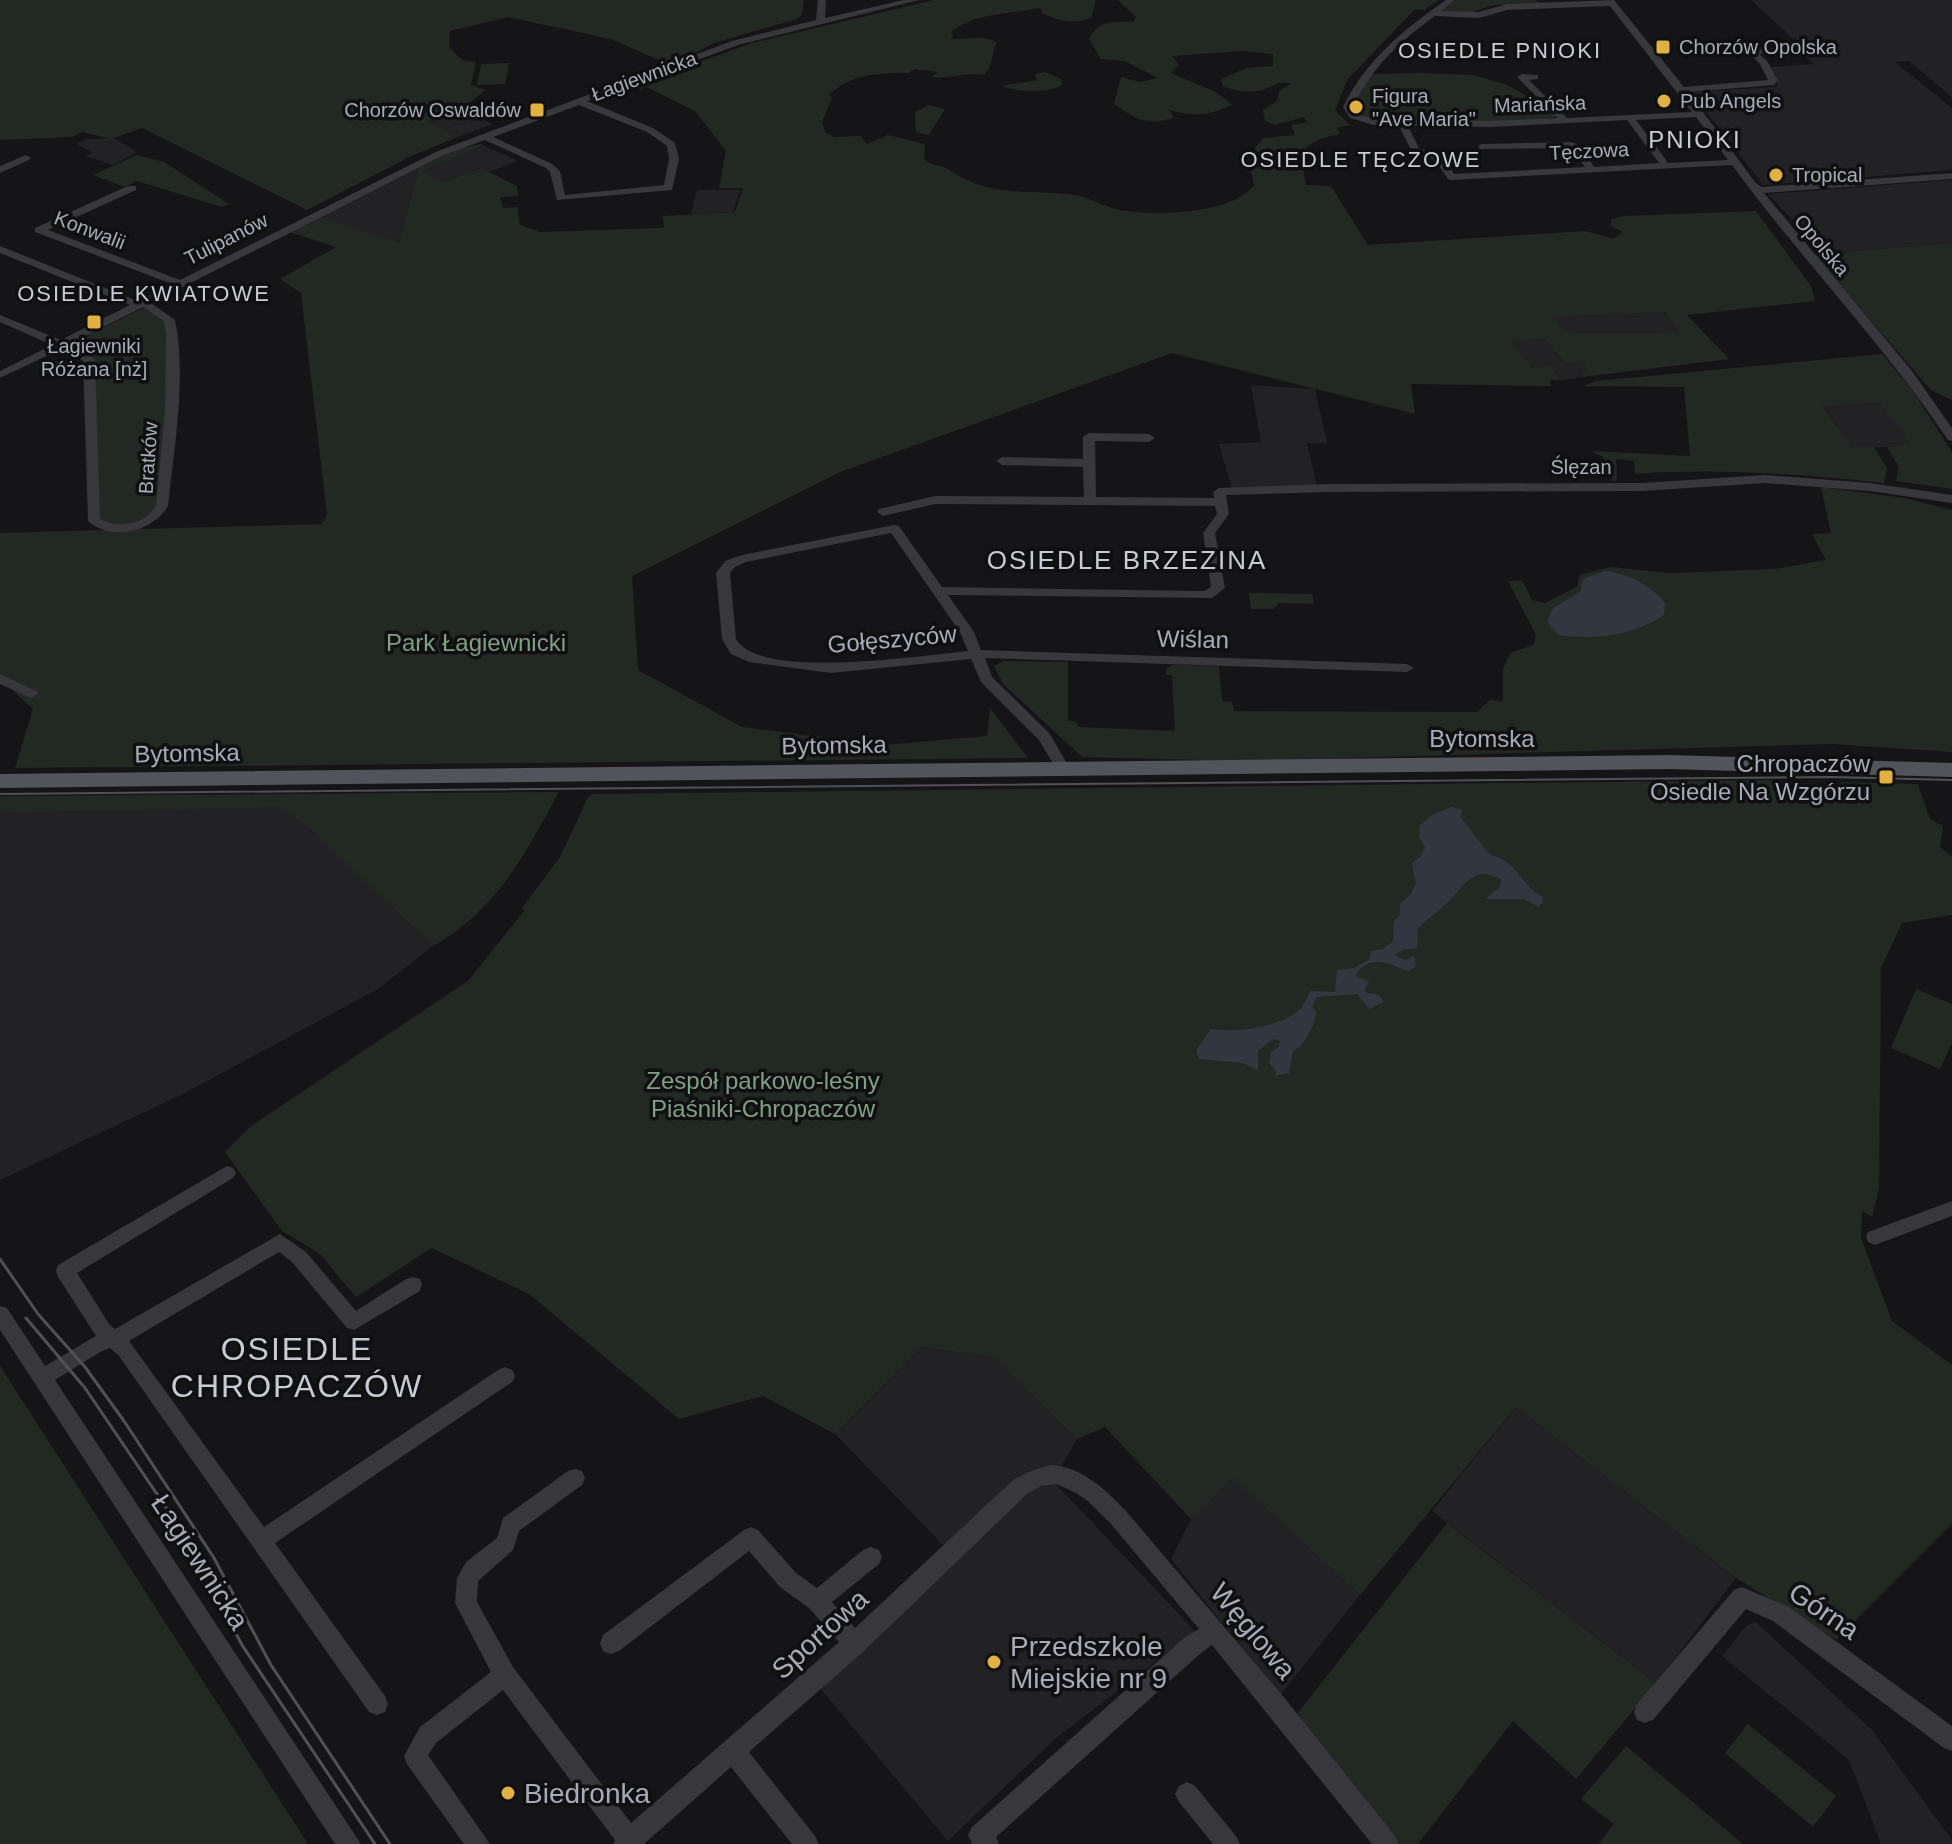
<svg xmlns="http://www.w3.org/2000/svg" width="1952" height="1844" viewBox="0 0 1952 1844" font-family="Arial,sans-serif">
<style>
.built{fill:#222124}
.green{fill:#222923;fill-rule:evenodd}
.water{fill:#30373f}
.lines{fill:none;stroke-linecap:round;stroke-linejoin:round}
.minor{fill:#37373c;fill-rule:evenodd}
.major{fill:#53545a;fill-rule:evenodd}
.tram-far1{stroke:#505156;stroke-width:2}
.tram{stroke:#505156;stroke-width:3}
.poi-dot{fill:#e1b143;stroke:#101012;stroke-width:3}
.labels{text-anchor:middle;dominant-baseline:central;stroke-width:7;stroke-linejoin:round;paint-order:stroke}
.far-poi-label{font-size:20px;fill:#a8acb6;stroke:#101012;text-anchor:start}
.far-street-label{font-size:20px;fill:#a8acb6;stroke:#101012}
.far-neighbourhood-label{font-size:22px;letter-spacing:2px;fill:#c9cbd2;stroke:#101012}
.far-quarter-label{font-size:24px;letter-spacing:2px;fill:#c9cbd2;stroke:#101012}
.street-label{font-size:24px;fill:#a8acb6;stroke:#101012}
.park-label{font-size:24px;fill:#819f84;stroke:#101012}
.poi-label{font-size:24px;fill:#a8acb6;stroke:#101012;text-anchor:end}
.neighbourhood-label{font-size:26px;letter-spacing:2px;fill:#c9cbd2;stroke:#101012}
.near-street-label{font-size:28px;fill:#a8acb6;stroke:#101012}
.near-poi-label{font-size:28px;fill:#a8acb6;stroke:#101012;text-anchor:start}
.near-neighbourhood-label{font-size:32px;letter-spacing:2px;fill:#c9cbd2;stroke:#101012}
</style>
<rect width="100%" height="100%" fill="#151517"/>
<path class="built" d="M1751,0h201v97l-43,-36 -14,1 57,46v62l-189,15 -72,-93 86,-5v-10l-6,-10 43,-3 -17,-15 6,-1z
M462,109l31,15 -35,13 -32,-14z
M114,138l23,14 -24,13 -27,-9 7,-4 -17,-8 12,-5z
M483,145l35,16 -29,11 -9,-4 -37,14 -21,-11z
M419,168l-20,75 -81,-26z
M1952,180v63l-120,10 -10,-2 -54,-57z
M697,190h43l-7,22 -42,2z
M1665,312l15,20 -104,1 -15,-3 -7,-13z
M1545,339l20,24 18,-1 6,10 -8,2 2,3 -22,3 -10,-14 -19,2 -21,-27z
M1251,385l64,4 12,54h-20l10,43 -85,3 -13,-45 42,-2z
M1881,403l31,43 -61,2 -28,-43z
M280,806l29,21 124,119 -55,43 -195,105 -183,86v-367z
M921,1347l74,10 82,82 -24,42 142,150 -140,108 -107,102 -134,-160 137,-128 -116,-119z
M1516,1407l220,171 -80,105 -224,-172z
M1233,1477l127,118 -80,100 -109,-136 20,-40z
M1755,1621l117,109 80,110v4h-71l-32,-84 -127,-104 23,-29z"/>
<path class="green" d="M0,0h804l-2,15 -5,4 -83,24 -21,11 -30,8 -52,-23 -103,-22 -58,14 -1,16 13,13 14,2 -5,23 14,5 -23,19 -35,13 31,15 -45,18 -106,55 -165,-82 -31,11 -29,-7 -10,5 -72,3z
M934,0h162l-5,18c-18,7 -33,2 -50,-5l1,-4 -4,-1c-30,7 -61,4 -87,24l2,3 -2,4 35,-1 11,4c-7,12 -2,22 -13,33 -19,-4 -34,5 -53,2l7,-5 -24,-3 -5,4c-29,0 -58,0 -80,22l3,3 -10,24 4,11 8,4 27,-1 6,8 21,-9 37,9 -1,15c7,7 13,5 22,9 7,4 13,9 21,12 33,16 73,10 108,15 14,2 27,11 41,14 34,8 116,6 138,-24l-3,-14 5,-11 -3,-9 10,-13 32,-3 -4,-10 17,-3 -5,-5 -28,8 -10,-4 -2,-11 14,-9 2,-10 12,-7c-12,-4 -15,1 -26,5 -13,5 -30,2 -42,-3l-2,-7 26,-11 26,-2v-12l-30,-3 -71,5 7,9 -8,8 45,19 16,13c-26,11 -35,12 -63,5l5,8c-31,8 -35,2 -60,-14l7,-27 20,5 17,-4 -34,-17 -23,-2 -12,-20c10,-20 26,-17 45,-17l2,-5 -18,-17h321l-15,10 -9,-1 -68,71 -12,31 15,14 -13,3 3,6c-17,3 -29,6 -39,21l5,30 25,1 37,59 218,-14 28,8 9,-7 -12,-6v-7l12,-3 133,-5 55,75 4,15 -128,14 42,44 -146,18 -3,-4 9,-1 -6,-10 -18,1 -20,-24 -33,2 20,27 19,-2 10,14h-11l1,6 -140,-2 4,30 -243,-61 -332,119 -208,104 6,94 104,57 143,18 102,-9 3,-28 38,50 -1013,10 18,-59 -33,-30v-146l322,-9 5,-10 -26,-221 -21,-14 56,-32 -50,-16 32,-14 81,25 20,-74 35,-18 26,-6 3,1 -60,26 20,11 38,-14 36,18 1,10 -18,1 3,11 14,-1 3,18 21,7 118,-4 5,-1 -1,-11 72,-4 8,-24h-24l7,-37 -31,-40 -48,-24 -14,4 -5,-3 124,-45zM1665,312l14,20 -103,1 -15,-4 -6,-12z
M1456,0h79l8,4 -49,1 -25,8 -29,-2z
M509,63l-4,21 -28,1 4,-21z
M1045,72l16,7 1,6c-17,9 -43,7 -61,1l36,-6 -2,-6z
M1421,73l52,2 34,10 46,25 5,7 -48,5 -132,-1c-35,-8 -21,-25 -9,-47z
M928,105l17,4 -16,26 -13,-3 -1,-20z
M137,155l27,7 65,42 -7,3 -85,-26 -12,6 -32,-12z
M1952,243v157l-21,-10 -117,-135 8,-4 10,2z
M143,308l26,12 -7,186 -27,20 -36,-1 -14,-169 -1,-6 -12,-6z
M1882,354l30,36 40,62v37l-56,-8 3,-14 -12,-20 24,-2 -31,-42 -57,3 28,41h23l13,22 -3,14c-83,-9 -167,-15 -249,-9l-1,-13 -18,-2 1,21 -4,1 -10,-24 -12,-6 99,5 -6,-69 -101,-1 13,-5z
M1821,487l83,11 48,12v242l-120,-8 -591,17 -159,-4 -79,-73 -9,-18 9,-5 65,1v58l8,2 2,5 97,4 -3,-56h-6v-6l6,-4 47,1 3,35 10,1 2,9 243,1 13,-12 13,1v-32l7,-16 23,-8 3,-10 -28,-54 14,-1 10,20 13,3 33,-17 1,-11 32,-8 59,6 105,-4 51,-9 -14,-26 19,-1z
M1249,593l63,1 2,10 -35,-1 -6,6h-22z
M1765,780l77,6 -2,-4 78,2 12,35 13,7 -3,21 12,10v58l-50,8 -21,45 -2,221 -7,28 -10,-6 -1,27 31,83 60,44v159l-116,116 -100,-62 -220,-171 -156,188 -127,-117 -42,41 -86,-92 -28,12 -83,-82 -73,-10 -86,87 -72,-38 -84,23 -150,-125 -97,-46 -76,49 -37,-44 -37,-22 -57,-79 26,-26 217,-145 56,-70 -2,-3 38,-51 28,-60 4,-3z
M559,792c-34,62 -62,118 -126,154l-124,-118 -29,-21 -280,6v-17z
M1916,989l36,15v39l-12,26 -49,-21z
M0,1366l308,478h-308z
M1447,1523l209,160 -80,96 -63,-58 -95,123h-18l-103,-130z
M1748,1724l88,72 -23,31 -88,-74z
M1626,1746l117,98h-145l16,-20 -33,-25z"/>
<path class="water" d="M1605,571c21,2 47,14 60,32l-1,12c-31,21 -70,25 -106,20l-11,-13 6,-14 27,-16 3,-13z
M1452,807l10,3 -1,8 29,37c28,5 30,31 53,42v6l-5,4 -14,-8h-39l14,-11 3,-8c-29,-17 -37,6 -54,22 -9,9 -21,17 -30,26l-1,20 -14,2 -8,5 10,5 9,-4 2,10 -7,5c-20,-6 -39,-20 -54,5l14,5 -5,11 15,3 5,7 -15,7 -12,-15 -40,3 -5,9 5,7c-5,16 -10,30 -24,38l-4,22 -14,3 1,-5 -7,-8 2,-11 8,-5 1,-6 -7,-2 -15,12v19l-16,-7 -43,-4 -3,-9 15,-21c28,4 63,-1 86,-17 6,-4 10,-14 13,-21l25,1 2,-22 17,-2 16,-9 1,-8 12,-2 10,-8 1,-20 6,-6v-11l11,-10 5,-11 -4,-20 8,-6 5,-9 -6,-12 1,-11 13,-11z"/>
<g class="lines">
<path class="minor" d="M818,0h8l-1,18 79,-18h15l-181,45 -151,56 66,27 22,15 4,16 -7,31 -115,10 -7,-28 -4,-4 -61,-28 -41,15 -293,148 24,17c12,56 -1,129 -7,186 -15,26 -57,36 -80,15l-5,-160 -22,-12 -61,29v-7l52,-26 -52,-23v-7l61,25 69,-35 -130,-52v-7l135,54h5l32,-16 -137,-52v-4l93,-42h8v4l-88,40 132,50 258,-129 294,-110 84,-21zM579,105l68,27 20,14 2,13 -5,26 -99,10 -5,-24 -8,-7 -59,-27zM143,307l21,14 2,12 -1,77 -9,96c-12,19 -37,23 -56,13l-5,-159 -10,-9 -15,-7z
M1446,0h9l-14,11 38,1 28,-8 107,-4 70,87 84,-7 -8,-16 -12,-12 4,-3 28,-1v4l-21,2 8,7 11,19 -4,5 -86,7 67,90 6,5 191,-14v6l-188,14 148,178 40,57v13l-4,-1c-65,-97 -148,-182 -216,-275l-281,15 -3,-1 -13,-19 -23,-8 -13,-26h-22l-27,-8 -7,-11c23,-47 60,-77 103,-107zM1610,6l82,106 -125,6 -38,-38 9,-1v-4l-16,-1 -5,3 41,41 -68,3 -112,-1 -21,-6 -4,-7c18,-39 47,-66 82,-91l44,2 28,-8zM1696,117l32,43 -62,3 1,-2 -31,-41zM1627,120l32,43 -65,4 -14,-22 -10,-3 -88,2 -3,1v4l91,-1 3,1 12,18 -131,7 -12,-18 -23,-8 -11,-22 82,1z
M26,155l5,3 -2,2 -29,13v-7z
M1089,433l60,1 6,4 -6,4 -54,-1 1,56 118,1 -1,-6 6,-4 109,-4 314,-1 123,-8 105,8 82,12v8l-82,-12 -105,-8 -123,8 -314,1 -102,3 3,19 -14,19 10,55 -13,10 -264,-3 26,37 7,18 426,14 7,4 -7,4 -422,-14 7,19 58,57 19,33 -7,5 -5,-2 -18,-30 -58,-58 -10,-23 -140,14 -82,-11 -18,-8 -9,-15 -6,-66 9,-12 17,-6 152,-30 5,1 43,61 262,4 7,-4 -8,-54 14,-19 -2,-8 -280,-2 -52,12 -6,-4 2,-3 56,-13 149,1 -1,-30 -81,-2 -6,-4 6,-4 81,2v-22zM891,533l69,99 8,19c-45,4 -208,30 -232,-12l-6,-66 5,-6 11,-5z
M0,674l36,17 2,3 -7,4 -31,-14z
M227,1166l6,2 3,5 -3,5 -156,95 32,51 6,5 165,-95 26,18 50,59 50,-32 7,-2 7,2 2,6 -2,6 -66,39 -7,-2 -55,-66 -13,-10 -150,89 135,186 234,-157 7,-3 7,3 3,6 -3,6 -237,161 110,153 3,8 -3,8 -8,3 -8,-3 -250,-356 -9,-8 -8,3 -47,29 306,464h-26l-335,-514v-24l7,2 38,58 51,-30 -38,-59 -2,-6 2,-6z
M1952,1201v15l-77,29 -7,-3 -2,-5 2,-5z
M1051,1465c31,2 54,24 75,46l156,184 113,141 4,8h-27l-160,-199 -11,8 -205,184 3,7h-27l-4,-9 4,-8 213,-190 14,-8 -88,-105 -22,-22 -13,-9 -19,-9 -16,2 -14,8 -164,158 -114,100 66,84 4,8h-27l-61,-77 -87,77h-31l2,-4 -112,-150 -67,53 -8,12 62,89h-26l-57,-80 -3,-8 16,-29 71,-55 -36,-69 2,-25 9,-16 31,-24 6,-20 65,-47 7,-2 7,2 3,7 -3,7 -63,46 -6,19 -35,31 -1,21 36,65 118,156 208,-181 -30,-34 -29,-21 -31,-36 -130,100 -8,3 -8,-3 -3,-8 3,-8 141,-105 7,-3 7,3 38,43 21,15 46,-38 8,-3 8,3 3,7 -3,7 -47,38 23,26 158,-148 18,-9z
M1742,1587l47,20 163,119v25l-8,-3 -171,-127 -27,-12 -93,111 -8,3 -8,-3 -3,-8 3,-8 97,-114z
M1187,1782l8,4 41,50 4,8h-27l-34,-42 -4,-8 4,-8z"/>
<path class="major" d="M1669,755l283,8v14l-283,-8 -1669,19v-14z"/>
<path class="tram-far1" d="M0,794l1832,-17 120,3"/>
<path class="tram" d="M0,1259l38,55 47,53 39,54 90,137 57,107 119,179
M26,1318l59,70 95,140 62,117 133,199"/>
</g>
<g class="poi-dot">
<rect x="1655" y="39" width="16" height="16" rx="4"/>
<circle cx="1664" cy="101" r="8"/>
<circle cx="1356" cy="107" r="8"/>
<rect x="529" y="102" width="16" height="16" rx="4"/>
<circle cx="1776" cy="175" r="8"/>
<rect x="86" y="314" width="16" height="16" rx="4"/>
<rect x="1878" y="769" width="16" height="16" rx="4"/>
<circle cx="994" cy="1662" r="8"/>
<circle cx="508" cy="1793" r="8"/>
</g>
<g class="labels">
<g class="far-poi-label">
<text x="1679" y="47">Chorzów Opolska</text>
<text x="1372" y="96">Figura<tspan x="1372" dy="23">"Ave Maria"</tspan></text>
<text x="1680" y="101">Pub Angels</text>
<text x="521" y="110" text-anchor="end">Chorzów Oswaldów</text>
<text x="1792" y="175">Tropical</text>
<text x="94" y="346" text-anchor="middle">Łagiewniki<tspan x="94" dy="23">Różana [nż]</tspan></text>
</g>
<g class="far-street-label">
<text transform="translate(644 76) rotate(-20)">Łagiewnicka</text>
<text transform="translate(1540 104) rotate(-2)">Mariańska</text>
<text transform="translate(1589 151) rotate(-3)">Tęczowa</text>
<text transform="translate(90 230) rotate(21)">Konwalii</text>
<text transform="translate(226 239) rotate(-27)">Tulipanów</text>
<text transform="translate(1822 245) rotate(50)">Opolska</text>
<text transform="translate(148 458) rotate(-86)">Bratków</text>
<text x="1581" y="467">Ślęzan</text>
</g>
<g class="far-neighbourhood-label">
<text x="1500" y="50">OSIEDLE PNIOKI</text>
<text x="1361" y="159">OSIEDLE TĘCZOWE</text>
<text x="144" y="293">OSIEDLE KWIATOWE</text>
</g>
<g class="far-quarter-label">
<text x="1695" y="139">PNIOKI</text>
</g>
<g class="street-label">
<text transform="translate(892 639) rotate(-5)">Gołęszyców</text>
<text transform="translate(1193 639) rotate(1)">Wiślan</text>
<text x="1482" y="738">Bytomska</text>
<text transform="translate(834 745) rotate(-1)">Bytomska</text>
<text transform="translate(187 753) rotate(-1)">Bytomska</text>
</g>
<g class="park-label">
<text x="476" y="642">Park Łagiewnicki</text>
<text x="763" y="1080">Zespół parkowo-leśny<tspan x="763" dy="28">Piaśniki-Chropaczów</tspan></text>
</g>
<g class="poi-label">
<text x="1870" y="763">Chropaczów<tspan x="1870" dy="28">Osiedle Na Wzgórzu</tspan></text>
</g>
<g class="neighbourhood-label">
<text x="1127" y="560">OSIEDLE BRZEZINA</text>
</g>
<g class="near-street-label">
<text transform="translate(200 1562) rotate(57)">Łagiewnicka</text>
<text transform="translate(1824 1611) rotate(34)">Górna</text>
<text transform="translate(1253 1631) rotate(50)">Węglowa</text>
<text transform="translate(820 1634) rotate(-42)">Sportowa</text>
</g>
<g class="near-poi-label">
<text x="1010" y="1646">Przedszkole<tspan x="1010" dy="32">Miejskie nr 9</tspan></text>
<text x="524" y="1793">Biedronka</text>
</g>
<g class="near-neighbourhood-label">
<text x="297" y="1349">OSIEDLE<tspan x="297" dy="37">CHROPACZÓW</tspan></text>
</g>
</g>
</svg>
